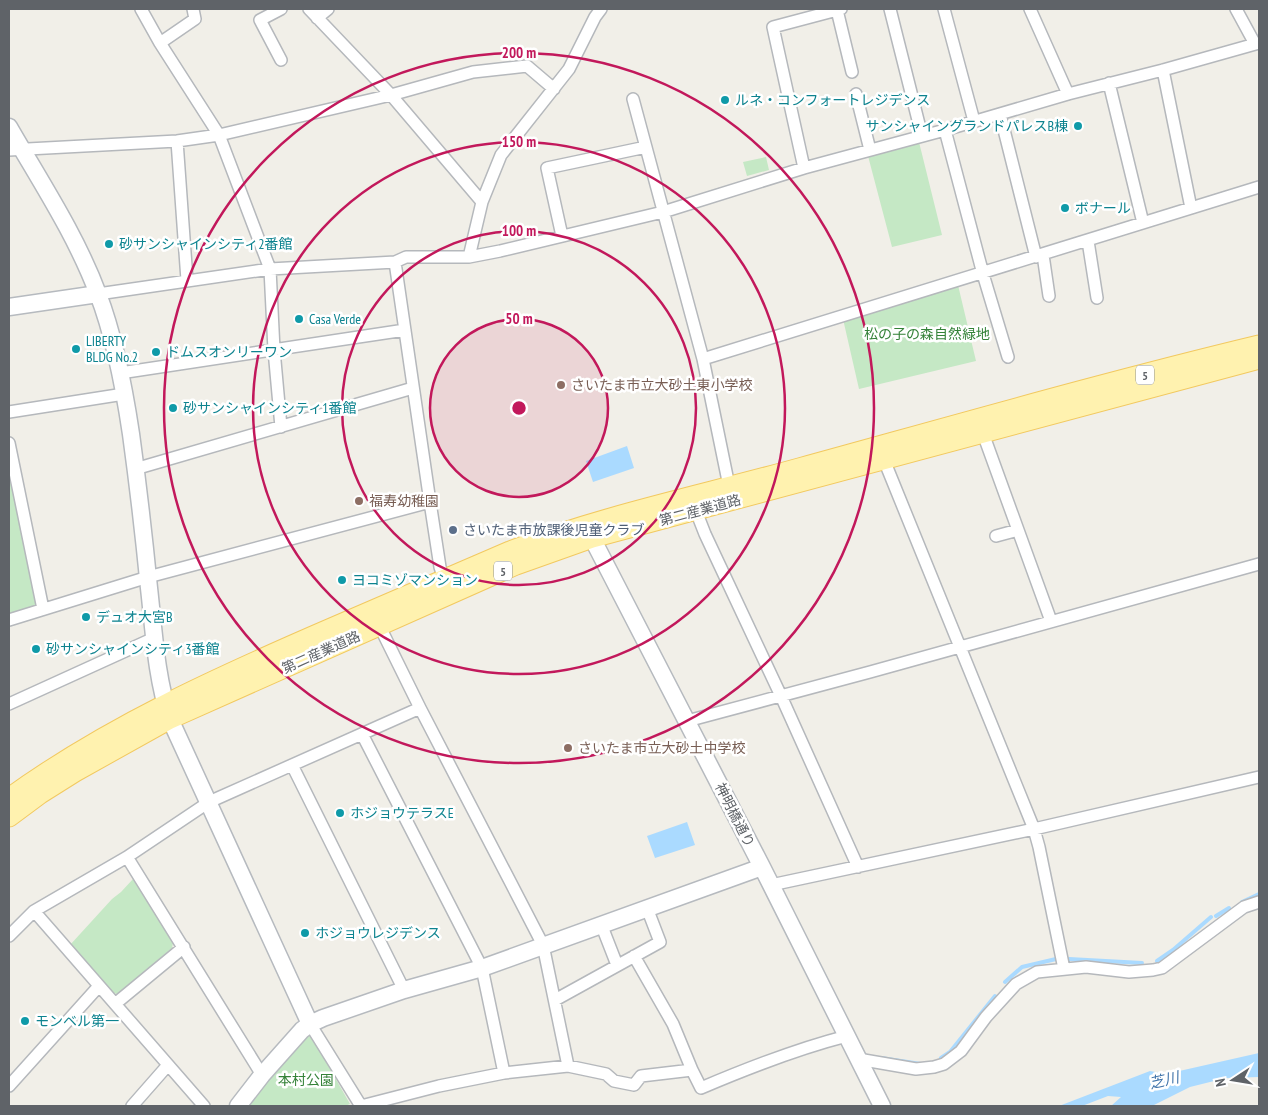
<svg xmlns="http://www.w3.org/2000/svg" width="1268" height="1115" viewBox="0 0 1268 1115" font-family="'PT Sans Narrow','Noto Sans JP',sans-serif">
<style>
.green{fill:#c5e8c5}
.water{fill:#aadaff}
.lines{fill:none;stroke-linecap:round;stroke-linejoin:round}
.stream{stroke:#aadaff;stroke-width:4}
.street-casing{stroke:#b5b8bc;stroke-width:14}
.secondary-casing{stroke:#b6babf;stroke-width:19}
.primary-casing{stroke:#f2c960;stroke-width:21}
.street{stroke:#fff;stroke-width:11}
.secondary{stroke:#fff;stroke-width:16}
.primary{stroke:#fff2af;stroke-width:19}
.ring{fill:none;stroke:#c2185b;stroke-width:2.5}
.culture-dot{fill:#0f9aa8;stroke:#fff;stroke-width:2}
.education-dot{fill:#8d6e63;stroke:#fff;stroke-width:2}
.service-dot{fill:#5c6f8a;stroke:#fff;stroke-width:2}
.labels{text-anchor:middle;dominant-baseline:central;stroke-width:5;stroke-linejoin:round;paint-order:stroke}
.shield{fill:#fff;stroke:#8f9295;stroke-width:1}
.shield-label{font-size:12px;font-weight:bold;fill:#5f6368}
.culture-label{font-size:14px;fill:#0d838f;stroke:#fff;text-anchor:start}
.park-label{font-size:14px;fill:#348238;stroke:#fff}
.education-label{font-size:14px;fill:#785e54;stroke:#fff;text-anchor:start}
.street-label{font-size:14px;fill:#5f6368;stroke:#fff}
.service-label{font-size:14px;fill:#4e5e75;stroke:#fff;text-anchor:start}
.water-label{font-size:15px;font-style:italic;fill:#4174aa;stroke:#fff}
.centre{fill:#c2185b;stroke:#fff;stroke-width:2.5}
.ring-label{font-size:15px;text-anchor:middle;font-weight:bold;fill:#c2185b;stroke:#fff;stroke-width:5;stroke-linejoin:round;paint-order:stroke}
</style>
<rect width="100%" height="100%" fill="#f1efe8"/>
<path class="green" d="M919,142l23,93 -50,12 -24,-91z
M766,157l3,13 -22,6 -4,-14z
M958,285l18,76 -117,28 -16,-70z
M9,472l27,134 -27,8z
M133,879l40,64 -1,5 -54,46 -6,-1 -42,-48 42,-46 9,-7z
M309,1032l41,72 -5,2h-99z"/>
<path class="water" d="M627,446l7,22 -41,14 -7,-21z
M687,822l8,23 -40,13 -8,-22z
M1259,1053v24l-33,1 -36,9 -38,19h-41l10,-9 -13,-1 -26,10h-23l91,-35 16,3z"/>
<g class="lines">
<path class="stream" d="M1242,902l17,-8
M1216,916l13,-8
M1069,959l73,4
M1157,961l16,-11 38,-33
M1005,982l17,-15 34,-8
M881,1058l40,6
M941,1058l9,-6 45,-56"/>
<g class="street-casing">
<path id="street" d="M141,9l19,34 59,92 51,134 4,81 7,77
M281,9l-21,11 21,40
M309,9l82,86 91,107
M890,9l32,127
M944,9l30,112
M1030,9l38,85
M1236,9l19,35
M837,10l15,62
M317,18l11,-9
M160,43l35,-24 -2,-10
M1163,70l28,138
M1109,83l34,140
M856,94l14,56
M633,99l70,260 26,127
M1000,114l36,143
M945,130l38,144 25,83
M177,141l10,139
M9,150l168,-9 42,-6 172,-40 82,-23 54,-6 27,23
M804,168l-31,-141 68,-18
M562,236l-15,-68 99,-21
M1088,241l9,57
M1043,255l6,41
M469,257l13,-55 19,-47 68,-86 26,-52 6,-8
M395,262l35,240 10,65 4,12
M98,294l172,-25 125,-7 11,-5h63l31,-6 163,-39 141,-44 141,-38 123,-36 95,-24 96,-27
M703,359l556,-172
M120,373l285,-43
M9,412l115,-18
M981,428l70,193
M9,443l34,166
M884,460l150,369 5,18 25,122
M135,469l278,-81
M696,511l9,23 76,162 77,171
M996,536l22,-6
M9,620l139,-43 282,-75
M379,625l41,83 123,237 25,121
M9,704l145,-66
M687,721l183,-49 389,-108
M362,734l120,234 22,105
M292,765l112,225
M127,857l135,218
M771,885l263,-56 225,-52
M34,911l170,195
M601,924l16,41
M9,936l25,-25 93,-54 82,-55 211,-94
M634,956l39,68 19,46
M555,1000l105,-58 -13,-34
M115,1004l69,-57
M310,1024l51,82
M858,1059l58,10 18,-2 10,-3 17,-13 25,-34 30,-33 21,-12 49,-5 43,5 24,-2 9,-2 82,-61 15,-5
M9,1086l90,-100
M132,1106l36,-41
M361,1106l78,-20 65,-13 64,-7 38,8 8,7 20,4 7,-9 51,-6 9,18c47,-20 95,-39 146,-52"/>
</g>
<g class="secondary-casing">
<path id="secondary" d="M9,127c31,54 67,108 89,167 17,44 26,93 33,140 7,51 13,103 18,154 5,44 7,89 21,131l140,305
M9,307l89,-13
M588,526l4,12 170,329 120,239
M238,1106l24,-31 40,-45 8,-6 13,-6 81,-28 78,-22 280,-101"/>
</g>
<g class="primary-casing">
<path id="primary" d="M9,798c98,-71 209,-121 320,-169 60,-26 120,-52 181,-78 94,-36 192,-56 289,-83 153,-42 306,-86 460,-123
M9,817l31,-23 35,-22 95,-53 346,-154 76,-27 667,-179"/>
</g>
<use href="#street" class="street"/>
<use href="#secondary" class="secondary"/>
<use href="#primary" class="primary"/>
</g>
<circle cx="519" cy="408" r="89" fill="#c2185b" fill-opacity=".12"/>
<g class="ring">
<circle cx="519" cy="408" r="89"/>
<circle cx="519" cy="408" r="177"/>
<circle cx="519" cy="408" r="266"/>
<circle cx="519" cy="408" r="355"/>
</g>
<g class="culture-dot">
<circle cx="725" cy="100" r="5"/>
<circle cx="1078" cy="126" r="5"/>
<circle cx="1065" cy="208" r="5"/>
<circle cx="109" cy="244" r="5"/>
<circle cx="299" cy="319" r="5"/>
<circle cx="76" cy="349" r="5"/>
<circle cx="156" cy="352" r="5"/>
<circle cx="173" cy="408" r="5"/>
<circle cx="342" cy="580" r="5"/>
<circle cx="86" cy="617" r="5"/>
<circle cx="36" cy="649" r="5"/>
<circle cx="340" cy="813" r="5"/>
<circle cx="305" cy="933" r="5"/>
<circle cx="25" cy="1021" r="5"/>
</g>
<g class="education-dot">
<circle cx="561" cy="385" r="5"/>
<circle cx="359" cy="501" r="5"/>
<circle cx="568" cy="748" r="5"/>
</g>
<circle class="service-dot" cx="453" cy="530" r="5"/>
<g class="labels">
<g class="shield">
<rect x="1136" y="365.5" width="18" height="19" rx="4"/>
<rect x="494" y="561.5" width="18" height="19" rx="4"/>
</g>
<g class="shield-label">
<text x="1145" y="375">5</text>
<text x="503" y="571">5</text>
</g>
<g class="culture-label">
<text x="735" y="100">ルネ・コンフォートレジデンス</text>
<text x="1068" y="126" text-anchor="end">サンシャイングランドパレスB棟</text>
<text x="1075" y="208">ボナール</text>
<text x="119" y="244">砂サンシャインシティ2番館</text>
<text x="309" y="319">Casa Verde</text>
<text x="86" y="341">LIBERTY<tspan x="86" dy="16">BLDG No.2</tspan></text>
<text x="166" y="352">ドムスオンリーワン</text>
<text x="183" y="408">砂サンシャインシティ1番館</text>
<text x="352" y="580">ヨコミゾマンション</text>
<text x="96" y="617">デュオ大宮B</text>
<text x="46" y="649">砂サンシャインシティ3番館</text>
<text x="350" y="813">ホジョウテラスE</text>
<text x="315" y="933">ホジョウレジデンス</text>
<text x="35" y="1021">モンベル第一</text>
</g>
<g class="park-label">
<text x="927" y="334">松の子の森自然緑地</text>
<text x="306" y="1080">本村公園</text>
</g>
<g class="education-label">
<text x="571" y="385">さいたま市立大砂土東小学校</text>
<text x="369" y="501">福寿幼稚園</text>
<text x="578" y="748">さいたま市立大砂土中学校</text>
</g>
<g class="street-label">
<text transform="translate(700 510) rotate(-15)">第二産業道路</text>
<text transform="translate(321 652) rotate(-24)">第二産業道路</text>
<text transform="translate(735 815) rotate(63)">神明橋通り</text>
</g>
<g class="service-label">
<text x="463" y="530">さいたま市放課後児童クラブ</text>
</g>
<g class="water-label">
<text transform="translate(1164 1080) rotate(-13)">芝川</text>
</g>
</g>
<circle cx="519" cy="408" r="8" class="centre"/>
<g class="ring-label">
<text x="519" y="58">200 m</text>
<text x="519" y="147">150 m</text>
<text x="519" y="236">100 m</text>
<text x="519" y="324">50 m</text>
</g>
<rect width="1268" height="1115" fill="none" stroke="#5f6368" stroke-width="20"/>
<g transform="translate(1233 1080) rotate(258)" stroke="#ffffff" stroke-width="4" paint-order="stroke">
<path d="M0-4L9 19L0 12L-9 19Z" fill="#5f6368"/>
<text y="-8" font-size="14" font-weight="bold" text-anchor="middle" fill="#5f6368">N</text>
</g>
</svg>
